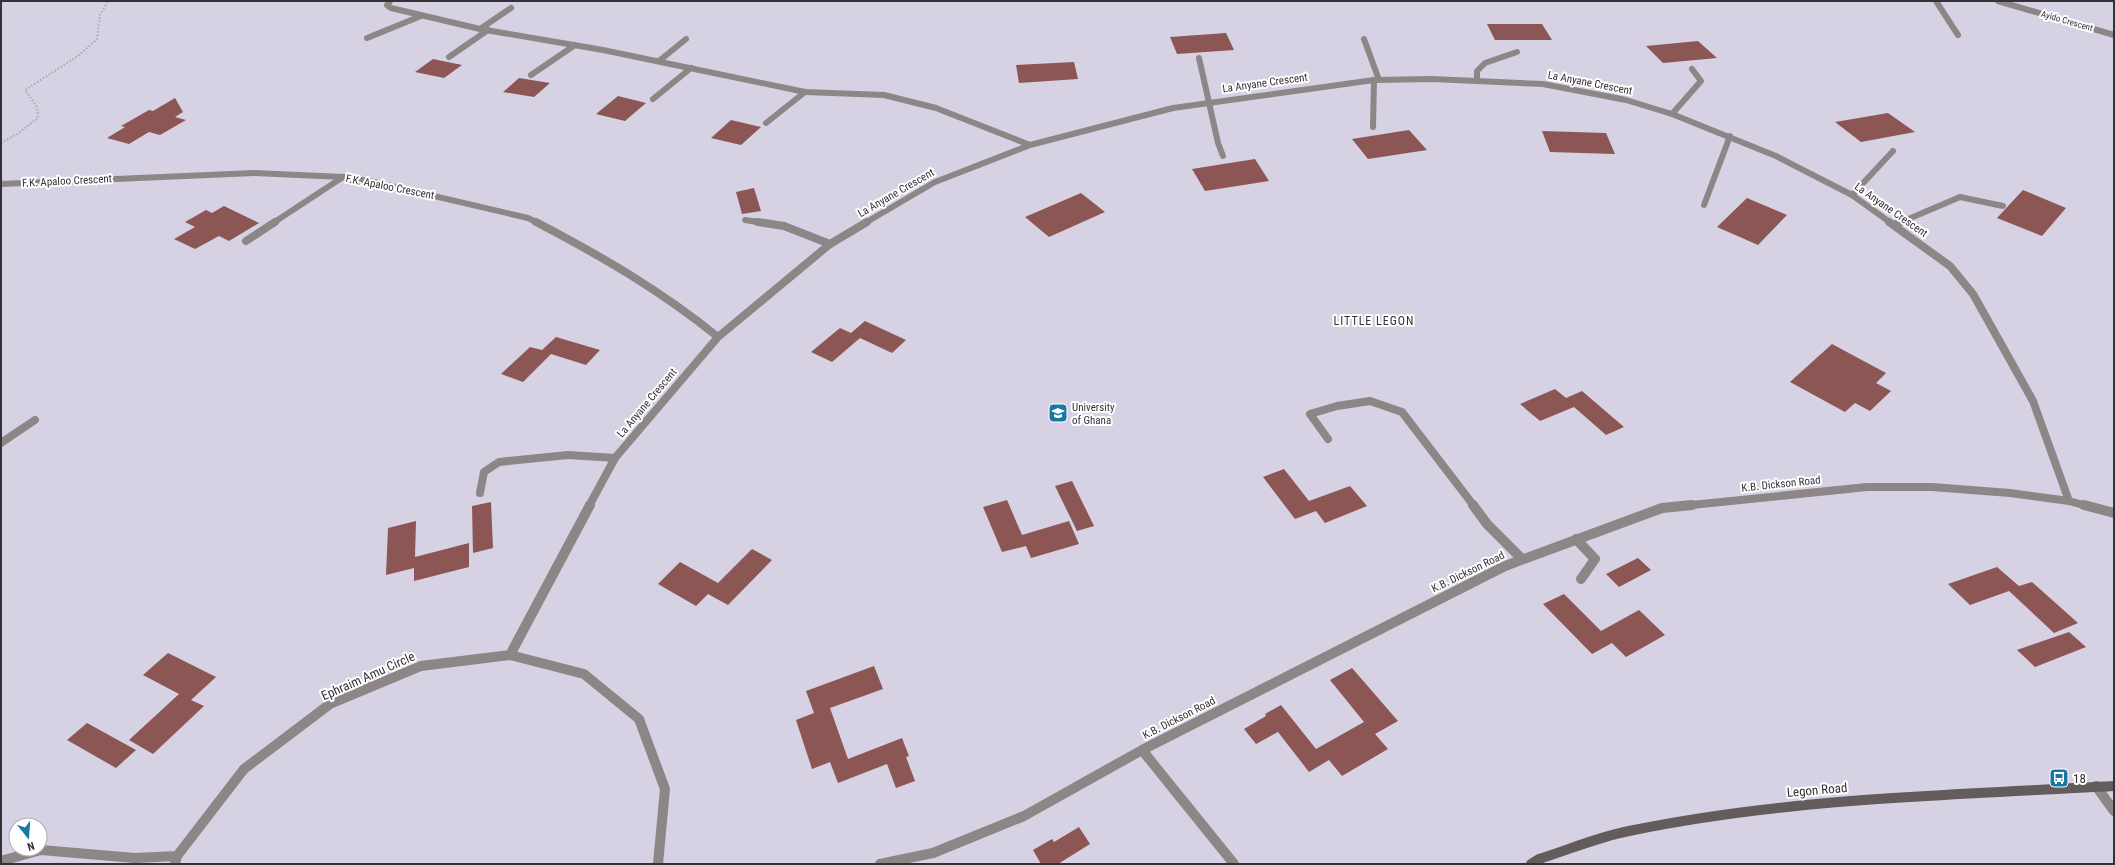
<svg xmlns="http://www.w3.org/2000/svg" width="2115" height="865" viewBox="0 0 2115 865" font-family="'Roboto Condensed',sans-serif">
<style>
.built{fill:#d7d1e4;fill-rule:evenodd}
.building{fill:#8c5654}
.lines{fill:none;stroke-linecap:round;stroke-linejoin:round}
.path{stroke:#aba8b2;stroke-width:2;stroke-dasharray:1.5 2;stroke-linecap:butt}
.lane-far2{stroke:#8c8686;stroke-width:6}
.lane-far1{stroke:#8c8686;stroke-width:8}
.lane{stroke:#8c8686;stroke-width:10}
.street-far2{stroke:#8c8686;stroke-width:6}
.street-far1{stroke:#8c8686;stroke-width:8}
.street{stroke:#8c8686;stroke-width:10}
.secondary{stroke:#635b5c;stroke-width:10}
.labels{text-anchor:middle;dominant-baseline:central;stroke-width:4;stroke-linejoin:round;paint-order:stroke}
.far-street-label{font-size:9px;fill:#343237;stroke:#fff}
.street-label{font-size:11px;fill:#343237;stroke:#fff}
.poi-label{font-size:11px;fill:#343237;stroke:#fff;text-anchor:start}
.neighbourhood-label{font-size:12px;letter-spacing:1px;fill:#343237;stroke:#fff}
.near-street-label{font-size:13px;fill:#343237;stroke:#fff}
.near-poi-label{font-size:13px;fill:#343237;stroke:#fff;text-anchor:start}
</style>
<rect width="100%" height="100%" fill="#e2dfeb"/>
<path class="built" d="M1,1h2113v863h-2113zM16,825h24v24h-24z"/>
<path class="building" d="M1487,24h55l10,16h-57z
M1226,33l8,17 -57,4 -7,-17z
M1698,41l19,17 -54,5 -17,-17z
M433,59l29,6 -18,13 -29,-6z
M1074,62l4,17 -59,4 -3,-18z
M519,78l31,5 -16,14 -31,-5z
M618,96l28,7 -21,18 -29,-7z
M175,98l8,14 -8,5 11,3 -26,15 -11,-3 -20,12 -22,-6 18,-11 -4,-1 28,-16 4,1z
M1888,113l27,19 -54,10 -26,-20z
M731,120l30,7 -20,18 -30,-7z
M1409,130l18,20 -59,9 -16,-20z
M1542,131l64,2 9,21 -65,-2z
M1255,159l14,22 -64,10 -13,-22z
M754,188l7,23 -19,3 -6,-22z
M2023,190l43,18 -24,28 -45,-18z
M1081,193l24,19 -56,25 -24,-20z
M1747,198l40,17 -29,30 -41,-18z
M224,206l35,17 -30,18 -10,-5 -24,13 -21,-10 21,-12 -10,-5 21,-12 6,3z
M865,321l41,19 -14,13 -32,-15 -28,24 -21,-10 29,-24 11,5z
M556,337l44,13 -14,15 -35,-11 -28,28 -22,-8 29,-27 12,3z
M1832,344l54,29 -10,10 15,8 -21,20 -15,-8 -10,9 -55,-30z
M1555,389l11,9 16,-7 42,36 -18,8 -32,-28 -34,14 -20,-17z
M1284,469l25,32 41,-15 17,20 -42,17 -9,-12 -21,8 -32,-42z
M1072,481l22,45 -17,5 -22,-45z
M1007,500l15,35 47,-14 10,23 -48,14 -5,-12 -24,6 -19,-45z
M491,502l2,46 -20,5 -1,-47z
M416,521l-1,36 54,-14v24l-55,14v-13l-28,7 2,-47z
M752,549l20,11 -44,45 -20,-11 -12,12 -38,-22 22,-22 38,21z
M1638,558l13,12 -32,17 -13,-13z
M1997,567l22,19 13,-4 46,41 -24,10 -45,-42 -39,14 -22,-21z
M1564,594l37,37 38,-21 26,25 -39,22 -14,-14 -20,11 -49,-50z
M2069,632l17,15 -51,20 -18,-17z
M168,653l48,24 -25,23 13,6 -51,48 -24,-14 50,-46 -36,-19z
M874,666l9,23 -53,19 18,51 54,-21 7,18 -3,1 9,24 -19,7 -9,-24 -49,19 -8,-21 -18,7 -16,-49 18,-7 -8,-22z
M1352,668l46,53 -23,13 13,15 -46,27 -13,-16 -20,12 -31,-40 -22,12 -12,-15 22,-13 -1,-2 16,-9 35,44 48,-27 -34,-42z
M87,723l49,27 -20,18 -49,-28z
M1079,827l11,17 -32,20h-17l-8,-14 19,-11 2,3z"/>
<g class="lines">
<path class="path" d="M1,143l16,-9 21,-16 -1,-11 -12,-17 53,-34 19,-17 3,-24 8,-14"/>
<path class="lane-far2" d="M480,29l31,-21
M367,38l54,-22
M1364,39l15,41
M449,57l39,-27
M1199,58l19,85 5,13
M659,61l27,-22
M531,75l44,-30
M1477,80v-9l8,-8 32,-11
M653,99l38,-31
M1672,114l29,-33 -9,-12
M766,123l39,-31
M1373,127l1,-47
M1852,195l41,-44
M1704,205l26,-69
M745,220l20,3
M273,223l70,-46
M1899,223l61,-26 43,9"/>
<path class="lane-far1" d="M758,222l26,4 46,18
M1894,225l7,-3
M246,241l29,-19
M1328,439l-18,-25 27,-8 33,-5 32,11 72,94
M480,493l4,-21 15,-10 69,-7 47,3"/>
<path class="lane" d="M1473,505l14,19 35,35
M1576,539l19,20 -14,20"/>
<path class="street-far2" d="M390,1l-3,4 4,3 89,21 123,21 202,42 79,3 52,13 94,37
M1936,1l22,34
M1998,1l116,34
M1,184l253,-11 89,4 31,5 154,36 10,5
M865,223l70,-41 95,-37 143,-37 201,-28 58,-1 111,5 83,16 46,14 104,42 76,39 39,28"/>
<path class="street-far1" d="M536,222c65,34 124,68 182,115
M1889,222l61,44 23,28 60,107 36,100
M1,443l34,-23
M589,506l26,-48 103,-121 112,-93 37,-22
M1682,506l185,-19h65l78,6 59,8 18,5"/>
<path class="street" d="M2084,505l30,8
M510,655l80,-150
M1142,750l92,114
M2096,786l18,25
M1,861l40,-11 94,8 42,-2
M175,864l2,-8 67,-87 86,-65 91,-38 89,-11 74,19 55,45 26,70 -7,75
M880,864l53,-11 91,-37 118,-66 363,-184 157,-58 30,-3"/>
<path class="secondary" d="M1531,864l8,-5c29,-9 59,-22 90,-28 159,-33 323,-36 485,-45"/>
</g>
<defs>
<g id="university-square" transform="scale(1)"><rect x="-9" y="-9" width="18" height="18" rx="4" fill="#1a77a5" stroke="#fff"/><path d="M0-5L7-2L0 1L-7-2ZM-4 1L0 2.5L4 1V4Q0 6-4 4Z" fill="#fff"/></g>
<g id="bus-square" transform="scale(1)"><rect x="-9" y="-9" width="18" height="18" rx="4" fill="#1a77a5" stroke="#fff"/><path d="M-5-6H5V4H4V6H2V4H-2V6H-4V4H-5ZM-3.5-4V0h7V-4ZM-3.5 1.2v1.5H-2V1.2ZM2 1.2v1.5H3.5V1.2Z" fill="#fff"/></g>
</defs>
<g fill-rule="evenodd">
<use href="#university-square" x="1058" y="413"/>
<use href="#bus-square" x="2059" y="778"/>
</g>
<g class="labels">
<g class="far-street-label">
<text transform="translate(2067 21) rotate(16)">Ayido Crescent</text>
</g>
<g class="street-label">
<text transform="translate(1265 83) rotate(-8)">La Anyane Crescent</text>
<text transform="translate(1590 83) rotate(11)">La Anyane Crescent</text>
<text transform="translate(67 181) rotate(-3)">F.K. Apaloo Crescent</text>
<text transform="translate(390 187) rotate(11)">F.K. Apaloo Crescent</text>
<text transform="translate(896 193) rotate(-30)">La Anyane Crescent</text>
<text transform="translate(1891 210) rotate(35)">La Anyane Crescent</text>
<text transform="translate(647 403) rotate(-50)">La Anyane Crescent</text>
<text transform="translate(1781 484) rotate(-6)">K.B. Dickson Road</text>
<text transform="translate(1468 572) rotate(-26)">K.B. Dickson Road</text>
<text transform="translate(1179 718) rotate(-27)">K.B. Dickson Road</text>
</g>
<g class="poi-label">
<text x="1072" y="407">University<tspan x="1072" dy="13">of Ghana</tspan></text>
</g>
<g class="neighbourhood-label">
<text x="1374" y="321">LITTLE LEGON</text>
</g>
<g class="near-street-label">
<text transform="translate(368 676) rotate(-24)">Ephraim Amu Circle</text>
<text transform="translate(1817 790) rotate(-5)">Legon Road</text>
</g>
<g class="near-poi-label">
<text x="2073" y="778">18</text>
</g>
</g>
<rect width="2115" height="865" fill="none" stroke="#343237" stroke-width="4"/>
<g transform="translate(28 837) rotate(163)"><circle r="19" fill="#ffffff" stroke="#aeadaf"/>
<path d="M0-3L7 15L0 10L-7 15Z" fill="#1a77a5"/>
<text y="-6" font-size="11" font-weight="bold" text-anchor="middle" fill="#343237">N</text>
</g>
</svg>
